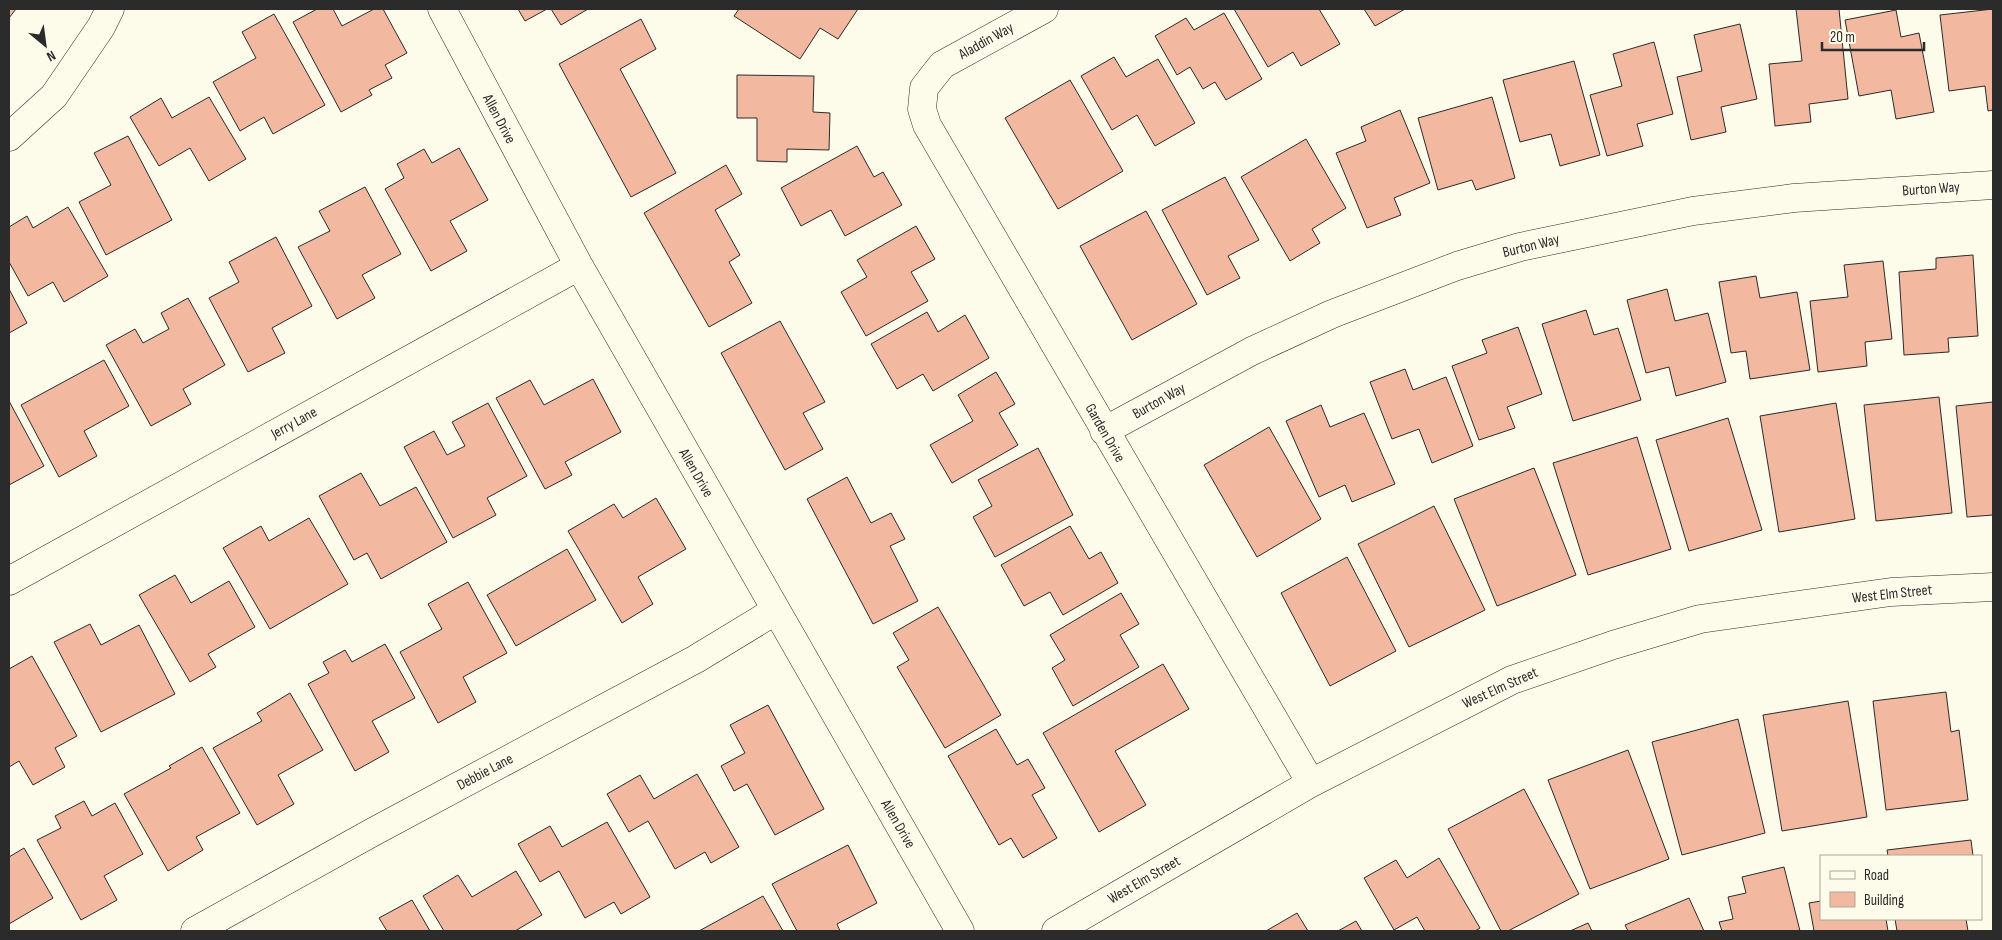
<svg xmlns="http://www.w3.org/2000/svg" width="2002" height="940" viewBox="0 0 2002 940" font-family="'Sofia Sans Condensed',sans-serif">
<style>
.building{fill:#f2b8a0;stroke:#2b2b2b}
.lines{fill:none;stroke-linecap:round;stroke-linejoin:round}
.minor-casing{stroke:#2b2b2b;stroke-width:29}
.minor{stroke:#fdfbea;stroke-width:28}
.labels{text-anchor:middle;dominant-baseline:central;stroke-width:4;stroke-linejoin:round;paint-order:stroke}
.street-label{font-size:15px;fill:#2b2b2b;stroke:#fdfbea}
</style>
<rect width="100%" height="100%" fill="#fdfbea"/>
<path class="building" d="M9,9h7l-7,9z
M317,9h16l9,17 32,-17h9l24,44 -22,12 7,13 -23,12 3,5 -31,17 -48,-90z
M518,9h29l-22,12z
M551,9h37l-27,16z
M739,9h119l-20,30 -18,-11 -20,31 -66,-43z
M1234,9h85l21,35 -39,22 -8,-14 -25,15z
M1364,9h41l-30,17z
M1796,9h43l9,90 -39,5 2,18 -36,4 -6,-62 33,-3z
M1993,9v101l-5,1 -3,-25 -36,5 -9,-76z
M1896,10l5,27 18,-4 15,79 -38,7 -5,-29 -32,6 -14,-76z
M1224,13l38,66 -36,21 -11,-18 -12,7 -13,-22 -13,8 -22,-39 31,-18 8,12z
M274,14l51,91 -52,29 -9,-17 -24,14 -27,-49 43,-24 -14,-26z
M641,19l15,30 -36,20 56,104 -45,24 -72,-133z
M1740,24l17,75 -36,8 5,25 -35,8 -14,-63 25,-6 -8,-36z
M1654,42l19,72 -36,10 6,22 -36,10 -17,-61 32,-9 -9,-32z
M1114,57l12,20 32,-18 37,64 -40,23 -18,-31 -25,15 -31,-54z
M1574,61l26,94 -40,11 -9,-32 -31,8 -17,-62z
M737,75l77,1 -1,36 17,1 -1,37 -42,-1v13l-30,-1v-43h-20z
M1070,80l53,91 -65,38 -53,-91z
M209,97l37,62 -37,22 -19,-33 -31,18 -29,-49 31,-19 11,20z
M1492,97l23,81 -39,12 -4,-10 -34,10 -20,-72z
M1400,110l30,73 -36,15 7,17 -34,13 -31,-75 30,-12 -5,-14z
M128,136l44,84 -66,35 -27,-53 32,-17 -17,-32z
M1306,139l40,69 -34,21 8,14 -30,18 -49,-84z
M857,146l17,31 9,-5 19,33 -57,31 -14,-26 -30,16 -20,-38z
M459,148l29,52 -38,21 17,30 -36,20 -46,-82 19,-11 -7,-14 27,-15 8,14z
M726,165l16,29 -27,16 25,45 -11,7 23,41 -43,24 -65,-114z
M1225,177l34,63 -31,16 12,22 -33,17 -45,-85z
M365,187l36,67 -39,21 13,23 -38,21 -39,-72 32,-16 -11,-20z
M68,207l40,69 -44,26 -11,-20 -25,14 -19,-34v-35l18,-11 6,12z
M1146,211l51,93 -65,36 -52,-94z
M916,226l19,33 -24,13 17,29 -62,35 -25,-44 26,-15 -10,-17z
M276,237l36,69 -40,22 13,25 -37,19 -39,-74 30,-16 -10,-20z
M1973,255l5,81 -30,2 1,14 -45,3 -5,-83 37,-3v-11z
M1883,261l9,78 -27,3 2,24 -49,6 -8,-71 38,-4 -4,-32z
M1756,276l4,22 37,-6 13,78 -60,9 -4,-28 -15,2 -12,-71z
M9,289l18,34 -18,10z
M1667,289l8,32 33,-8 18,69 -50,14 -7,-29 -23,6 -19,-73z
M188,298l37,67 -42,24 8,15 -40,22 -45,-81 29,-16 8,14 26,-14 -8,-16z
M1586,310l8,25 24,-7 23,72 -68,21 -31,-97z
M927,312l11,20 27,-17 24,43 -56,33 -10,-17 -26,15 -26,-45z
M780,321l45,81 -22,11 20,36 -38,21 -64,-117z
M1518,327l24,67 -35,13 8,21 -36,12 -27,-74 35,-13 -5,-13z
M104,360l25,46 -45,25 13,25 -38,21 -38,-72z
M1405,369l8,21 33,-13 27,69 -41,17 -13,-34 -27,10 -22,-57z
M996,372l19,32 -16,9 19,32 -66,38 -22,-38 43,-24 -15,-26z
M593,379l28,53 -56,30 7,13 -27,14 -49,-91 34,-18 14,25z
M1939,397l13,116 -76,8 -12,-116z
M9,401l35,65 -35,19z
M1993,402v113l-26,2 -11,-111z
M488,403l39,73 -40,22 9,17 -43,23 -49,-91 30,-16 13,24 18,-9 -13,-24z
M1836,403l19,116 -76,13 -19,-116z
M1321,405l9,22 34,-14 31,71 -43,18 -7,-17 -26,12 -33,-76z
M1728,418l34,112 -73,21 -33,-111z
M1269,427l52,92 -64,38 -53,-92z
M1637,437l34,112 -83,26 -35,-112z
M1038,448l35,67 -78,42 -22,-40 19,-11 -14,-26z
M1534,468l42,107 -79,31 -43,-107z
M361,473l19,33 36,-19 31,55 -66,37 -14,-26 -13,7 -35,-64z
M847,477l24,46 20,-10 14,26 -15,7 28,55 -45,23 -66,-125z
M656,498l30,51 -48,28 15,27 -31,19 -54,-92 46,-27 9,14z
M1434,506l51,104 -76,37 -51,-103z
M309,518l39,66 -78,45 -47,-81 38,-22 8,15z
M1070,526l19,33 12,-7 17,31 -55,32 -13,-23 -26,14 -23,-41z
M567,549l29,51 -80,46 -29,-51z
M1347,557l49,94 -66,35 -49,-93z
M175,575l16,28 38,-22 26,46 -47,27 8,13 -26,15 -51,-87z
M468,582l39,71 -44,24 13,25 -38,21 -38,-71 42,-23 -14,-25z
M1121,593l18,31 -19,11 19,32 -66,39 -21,-38 13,-8 -15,-25z
M938,607l63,108 -56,33 -48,-81 12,-7 -16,-27z
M90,624l11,21 38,-20 36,69 -74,38 -47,-90z
M385,644l30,54 -43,23 17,31 -34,19 -47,-87 21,-11 -6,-11 22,-12 7,12z
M32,656l45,80 -22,12 10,19 -32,18 -14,-24 -10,6v-98z
M1163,664l26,45 -74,42 31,54 -47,27 -56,-99z
M1946,692l5,40 8,-2 9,70 -82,10 -13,-109z
M290,693l33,57 -45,25 16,29 -37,21 -44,-77 49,-27 -5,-8z
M1848,701l19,116 -85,14 -19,-116z
M768,705l56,104 -49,26 -28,-51 -13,7 -13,-25 24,-13 -15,-28z
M1738,719l27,114 -83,22 -30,-113z
M996,729l21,36 11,-6 17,29 -13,7 25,43 -34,20 -12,-20 -12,7 -51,-89z
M202,747l38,66 -44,24 7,13 -35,21 -44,-77 47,-26 -2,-2z
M1628,750l41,109 -79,30 -42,-109z
M697,774l42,73 -28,16 -6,-11 -30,17 -27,-48 -19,11 -22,-38 33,-19 14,24z
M1524,789l55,105 -71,37h-7l-53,-102z
M84,801l8,15 23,-13 28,51 -39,22 13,24 -36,20 -44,-80 24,-12 -6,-12z
M607,822l43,75 -29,17 -7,-12 -29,16 -26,-47 -19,11 -22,-38 32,-18 12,21z
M1971,840l2,16h-85l-1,-6z
M848,845l29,58 -40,21 3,7h-43l-25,-47z
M24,848l29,50 -44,26v-67z
M1439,858l41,70 -5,3h-50l-8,-14 -23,13 -30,-52 32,-18 11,18z
M1784,867l16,64h-78l-3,-9 14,-3 -5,-22 18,-4 -4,-16z
M516,871l26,44 -27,16h-71l-21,-35 35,-21 14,22z
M763,896l20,35h-84z
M1689,898l15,33h-76l-3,-6z
M412,900l18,31h-43l-8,-13z
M1821,901v18h65l2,12h-74l-5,-28z
M1297,913l11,18h-42z
M1895,919h71l2,12h-71z
M1356,921l6,10h-24z
M1588,923l4,8h-22z"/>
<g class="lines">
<g class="minor-casing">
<path id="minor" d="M442,9l137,257 381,665
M1044,9l-102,56 -18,23 -2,21 5,16 384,658
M9,137l45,-41 47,-69 9,-18
M1104,431l148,-80 80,-37 125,-48 63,-19 173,-36 101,-13 199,-13
M9,581l570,-315
M195,931l178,-99 323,-173 79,-48
M1056,931l255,-148 201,-103 101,-35 87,-26 191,-27 102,-5"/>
</g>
<use href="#minor" class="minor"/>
</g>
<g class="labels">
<g class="street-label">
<text transform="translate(986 41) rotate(-29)">Aladdin Way</text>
<text transform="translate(499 119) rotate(62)">Allen Drive</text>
<text transform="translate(1931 189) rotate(-4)">Burton Way</text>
<text transform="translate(1531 246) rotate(-14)">Burton Way</text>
<text transform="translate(1159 401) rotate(-29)">Burton Way</text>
<text transform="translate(294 423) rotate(-29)">Jerry Lane</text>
<text transform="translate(1105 433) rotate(60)">Garden Drive</text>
<text transform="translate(696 473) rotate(60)">Allen Drive</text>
<text transform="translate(1892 594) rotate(-6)">West Elm Street</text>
<text transform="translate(1500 688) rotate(-24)">West Elm Street</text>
<text transform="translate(485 772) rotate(-28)">Debbie Lane</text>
<text transform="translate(898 824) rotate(60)">Allen Drive</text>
<text transform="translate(1144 880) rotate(-30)">West Elm Street</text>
</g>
</g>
<rect width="2002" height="940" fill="none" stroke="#2b2b2b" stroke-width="20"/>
<rect x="1820" y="855" width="162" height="65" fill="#fdfbea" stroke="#a9a89e"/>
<rect x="1830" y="871" width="25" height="8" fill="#fdfbea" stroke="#a9a89e"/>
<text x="1864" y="880" font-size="15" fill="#2b2b2b">Road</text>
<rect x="1830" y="892" width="25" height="15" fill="#f2b8a0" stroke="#a9a89e"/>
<text x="1864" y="905" font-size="15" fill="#2b2b2b">Building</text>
<g transform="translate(45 45) rotate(151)" stroke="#fdfbea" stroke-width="4" paint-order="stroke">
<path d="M0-4L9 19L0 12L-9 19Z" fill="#2b2b2b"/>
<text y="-8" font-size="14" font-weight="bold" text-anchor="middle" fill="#2b2b2b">N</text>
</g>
<path d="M1822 42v8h102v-8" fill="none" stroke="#2b2b2b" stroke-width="2.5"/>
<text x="1830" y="42" font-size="15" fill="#2b2b2b" stroke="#fdfbea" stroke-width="4" paint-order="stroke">20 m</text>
</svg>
